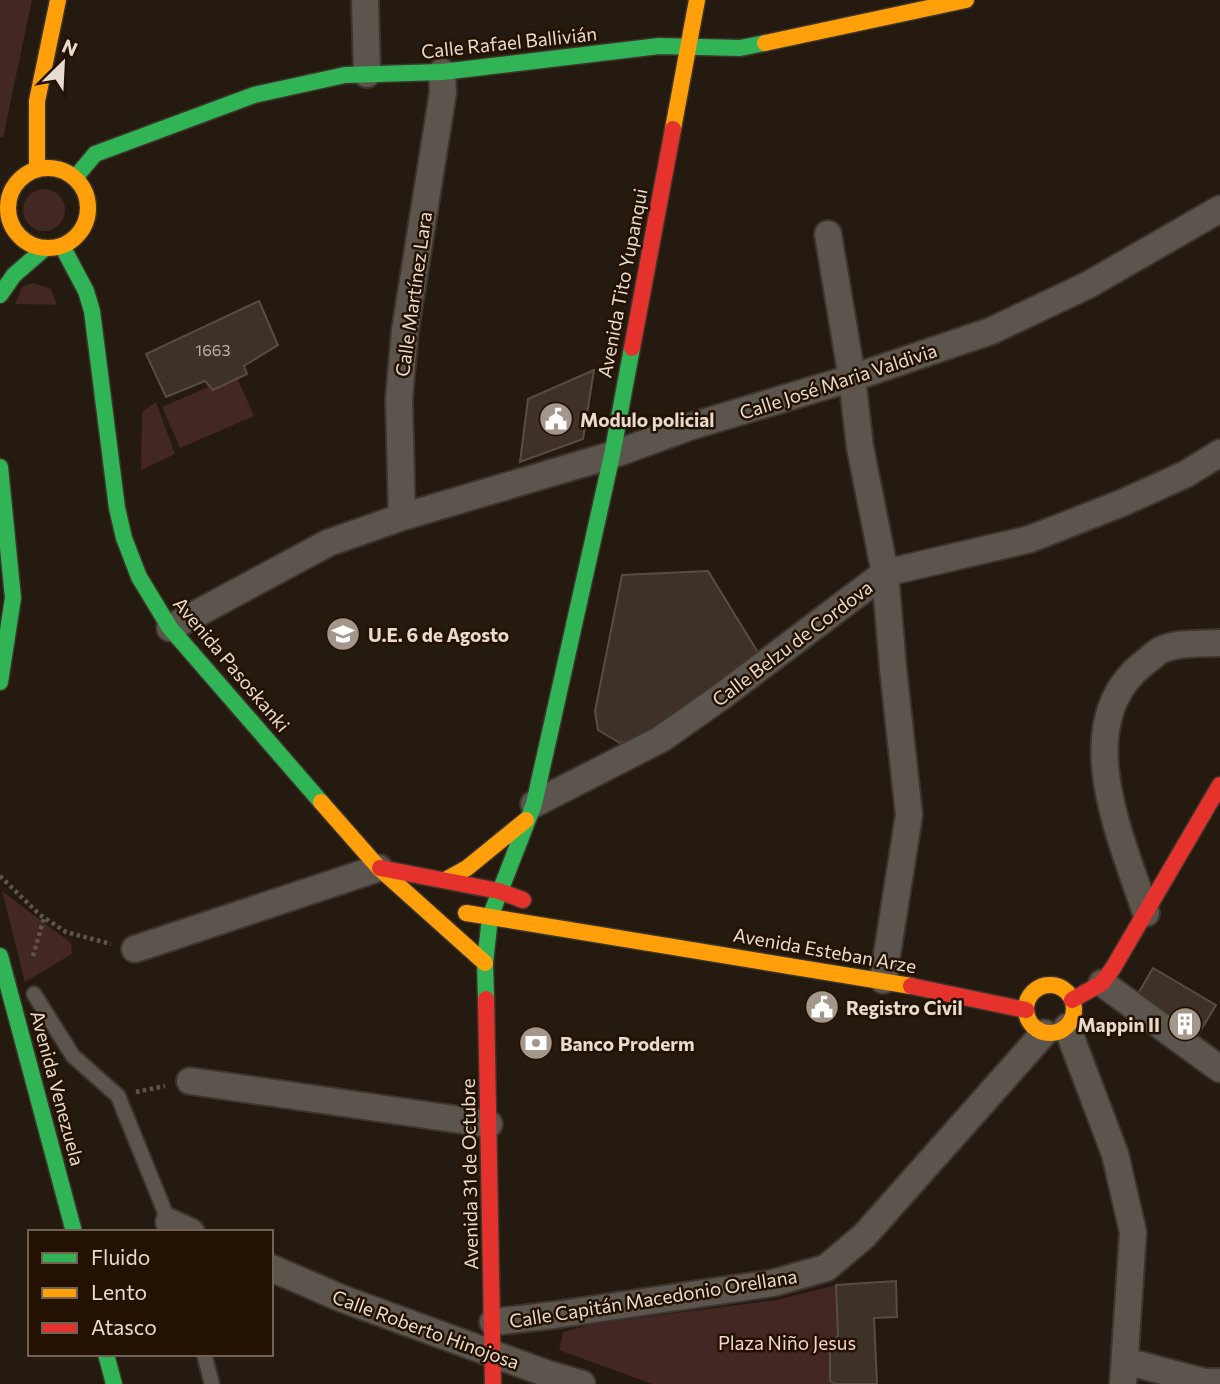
<svg xmlns="http://www.w3.org/2000/svg" width="1220" height="1384" viewBox="0 0 1220 1384" font-family="Commissioner,sans-serif">
<style>
.green{fill:#422723}
.building{fill:#3d3128;stroke:#574d45;stroke-width:2}
.lines{fill:none;stroke-linecap:round;stroke-linejoin:round}
.lane-casing{stroke:#3d352d;stroke-width:18}
.street-casing{stroke:#3d352d;stroke-width:30}
.fast-casing{stroke:#3d352d;stroke-width:19}
.slow-casing{stroke:#3d352d;stroke-width:19}
.jam-casing{stroke:#3d352d;stroke-width:19}
.path{stroke:#5e564e;stroke-width:4.5;stroke-dasharray:3.5 3.5;stroke-linecap:butt}
.lane{stroke:#5c554d;stroke-width:14}
.street{stroke:#5c554d;stroke-width:26}
.fast{stroke:#30b455;stroke-width:16}
.slow{stroke:#ff9f0a;stroke-width:16}
.jam{stroke:#e5322d;stroke-width:16}
.labels{text-anchor:middle;dominant-baseline:central;stroke-width:5;stroke-linejoin:round;paint-order:stroke}
.number-label{font-size:16px;fill:#bcb0a5}
.street-label{font-size:19px;fill:#e7dbcf;stroke:#231201}
.poi-label{font-size:19px;font-weight:bold;fill:#e7dbcf;stroke:#231201;text-anchor:start}
.park-label{font-size:19px;fill:#f5d3ce;stroke:#231201}
</style>
<rect width="100%" height="100%" fill="#251a0f"/>
<path class="green" d="M0,0h32l-29,138 -3,-1z
M23 210a21 21 0 1 1 42 0a21 21 0 1 1-42 0Z
M33,283l18,6 6,16 -42,-1 7,-17z
M236,375l18,41 -74,32 -18,-41z
M156,402l19,52 -34,16 1,-58z
M2,891l69,52 1,11 -47,28z
M836,1285l2,51 -8,8v37l5,3h-183l-93,-34 4,-18 30,-8 183,-24z"/>
<path class="building" d="M259,301l19,44 -34,21 3,8 -34,16 -8,-9 -39,16 -20,-43z
M594,370l-11,69 -63,23 8,-63z
M708,571l54,88 -119,78 -23,6 -22,-13 -3,-19 27,-136z
M1153,968l63,37 -23,38 -57,-46z
M896,1281l1,36 -23,1 3,66h-42l-5,-3v-37l8,-8 -2,-51z"/>
<g class="lines">
<g class="lane-casing">
<path id="lane" d="M34,994l39,62 45,40 53,131
M204,1354l8,30"/>
</g>
<g class="street-casing">
<path id="street" d="M365,0l2,74
M828,234l24,144 8,69 25,126 8,95 16,147 -26,165
M402,517l-3,-118 6,-68 38,-239 -1,-20
M170,628l158,-85 74,-26 210,-62 77,-28 163,-49 139,-47 97,-46 132,-76
M534,804l127,-65 61,-43 163,-123 145,-34 92,-36 64,-29 34,-21
M1146,913c-24,-74 -79,-190 -2,-250 6,-4 11,-10 17,-13 17,-8 41,-6 59,-7
M135,949l244,-81
M1102,983l118,86
M1067,1027l48,127 18,78 -10,152
M190,1081l299,43
M169,1222l22,10
M271,1268l72,31 205,75 34,10
M493,1322l61,-7 219,-32 53,-15 38,-32 180,-203
M1125,1361l80,21h15"/>
</g>
<g class="fast-casing">
<path id="fast" d="M75,178l20,-24 159,-59 91,-20 97,-3 217,-26 81,2 25,-5
M62,246l24,45 6,20 25,197 7,30 15,39 31,51 151,174
M0,295l14,-20 30,-26
M0,467l13,131 -13,84
M0,956l74,276
M486,999l-1,-36 5,-46 44,-113 78,-349 20,-107
M106,1354l8,30"/>
</g>
<g class="slow-casing">
<path id="slow" d="M765,43l201,-43
M673,129l24,-129
M8 208a40 40 0 1 1 80 0a40 40 0 1 1-80 0Z
M37,169v-68l21,-101
M321,802l58,66 106,95
M447,879l20,-11 59,-48
M466,913l445,73
M1026 1009a24 24 0 1 1 48 0a24 24 0 1 1-48 0Z"/>
</g>
<g class="jam-casing">
<path id="jam" d="M632,348l41,-219
M380,868l119,23 24,9
M911,986l115,24
M486,999l7,385
M1072,1000l30,-17 11,-15 107,-183"/>
</g>
<path class="path" d="M0,876l40,39 26,17 45,12
M33,956l11,-38
M136,1092l29,-6"/>
<use href="#lane" class="lane"/>
<use href="#street" class="street"/>
<use href="#fast" class="fast"/>
<use href="#slow" class="slow"/>
<use href="#jam" class="jam"/>
</g>
<defs>
<g id="civic-disc" transform="scale(1.75)"><circle r="9.5" fill="#a3978c" stroke="#231201"/><path d="M-.6-6.5H3V-4.5H.6V-3L4-1V1h2V6H-6V1h2V-1L-.6-3ZM-1.2 2.5V6h2.4V2.5Z" fill="#fff"/></g>
<g id="school-disc" transform="scale(1.75)"><circle r="9.5" fill="#a3978c" stroke="#231201"/><path d="M0-5L7-2L0 1L-7-2ZM-4 1L0 2.5L4 1V4Q0 6-4 4Z" fill="#fff"/></g>
<g id="building-disc" transform="scale(1.75)"><circle r="9.5" fill="#a3978c" stroke="#231201"/><path d="M-4-6H4V6H1V3H-1V6H-4ZM-2.5-4.3h1.7v1.8h-1.7ZM.8-4.3h1.7v1.8H.8ZM-2.5-1h1.7V.8h-1.7ZM.8-1h1.7V.8H.8Z" fill="#fff"/></g>
<g id="bank-disc" transform="scale(1.75)"><circle r="9.5" fill="#a3978c" stroke="#231201"/><path d="M-6-4H6V4H-6ZM0-2.3a2.3 2.3 0 1 0 0 4.6a2.3 2.3 0 1 0 0-4.6Z" fill="#fff"/></g>
</defs>
<g fill-rule="evenodd">
<use href="#civic-disc" x="556" y="419"/>
<use href="#school-disc" x="343" y="634"/>
<use href="#civic-disc" x="822" y="1007"/>
<use href="#building-disc" x="1185" y="1024"/>
<use href="#bank-disc" x="536" y="1043"/>
</g>
<g class="labels">
<g class="number-label">
<text x="213" y="349">1663</text>
</g>
<g class="street-label">
<text transform="translate(509 42) rotate(-6)">Calle Rafael Ballivián</text>
<text transform="translate(622 283) rotate(-79)">Avenida Tito Yupanqui</text>
<text transform="translate(413 294) rotate(-82)">Calle Martínez Lara</text>
<text transform="translate(838 381) rotate(-18)">Calle José Maria Valdivia</text>
<text transform="translate(792 643) rotate(-37)">Calle Belzu de Cordova</text>
<text transform="translate(232 664) rotate(50)">Avenida Pasoskanki</text>
<text transform="translate(825 950) rotate(10)">Avenida Esteban Arze</text>
<text transform="translate(58 1088) rotate(75)">Avenida Venezuela</text>
<text transform="translate(469 1174) rotate(-91)">Avenida 31 de Octubre</text>
<text transform="translate(653 1298) rotate(-9)">Calle Capitán Macedonio Orellana</text>
<text transform="translate(426 1329) rotate(20)">Calle Roberto Hinojosa</text>
</g>
<g class="poi-label">
<text x="580" y="419">Modulo policial</text>
<text x="368" y="634">U.E. 6 de Agosto</text>
<text x="846" y="1007">Registro Civil</text>
<text x="1160" y="1024" text-anchor="end">Mappin II</text>
<text x="560" y="1043">Banco Proderm</text>
</g>
<g class="park-label">
<text x="787" y="1342">Plaza Niño Jesus</text>
</g>
</g>
<rect x="28" y="1230" width="245" height="126" fill="#231201" stroke="#716253" stroke-width="2"/>
<rect x="42" y="1253" width="35" height="10" fill="#30b455" stroke="#716253" stroke-width="2"/>
<text x="91" y="1265" font-size="21" fill="#e7dbcf">Fluido</text>
<rect x="42" y="1288" width="35" height="10" fill="#ff9f0a" stroke="#716253" stroke-width="2"/>
<text x="91" y="1300" font-size="21" fill="#e7dbcf">Lento</text>
<rect x="42" y="1323" width="35" height="10" fill="#e5322d" stroke="#716253" stroke-width="2"/>
<text x="91" y="1335" font-size="21" fill="#e7dbcf">Atasco</text>
<g transform="translate(63 63) rotate(24)" stroke="#231201" stroke-width="5" paint-order="stroke">
<path d="M0-5L12 26L0 18L-12 26Z" fill="#e7dbcf"/>
<text y="-10" font-size="19" font-weight="bold" text-anchor="middle" fill="#e7dbcf">N</text>
</g>
</svg>
